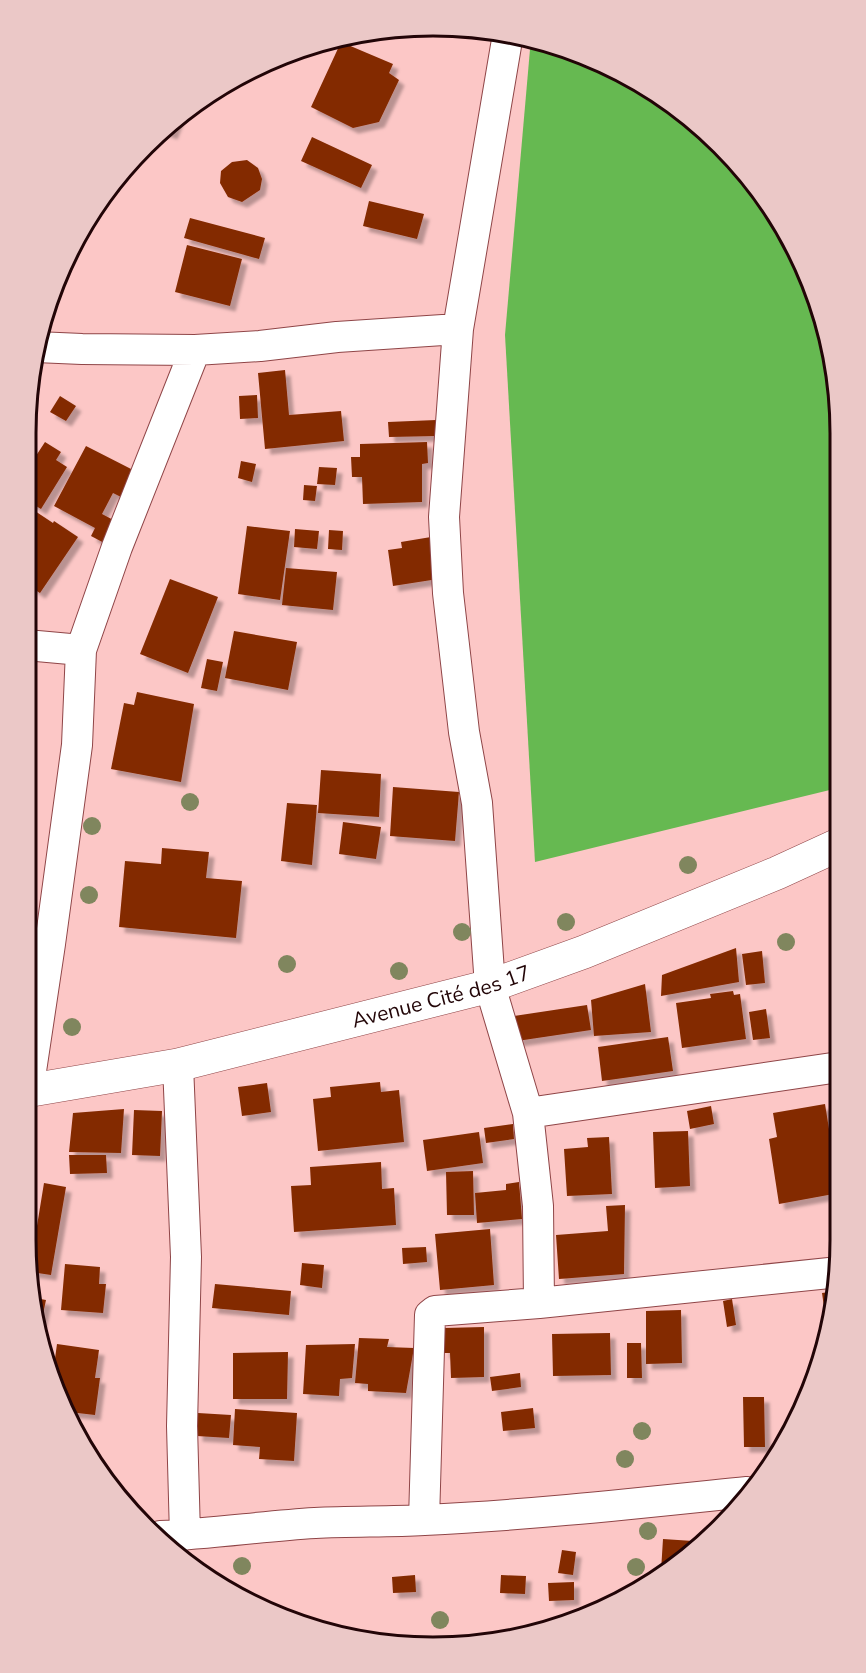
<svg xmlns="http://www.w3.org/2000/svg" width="866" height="1673" viewBox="0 0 866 1673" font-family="'Nunito Sans',sans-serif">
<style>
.forest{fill:#66b951}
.building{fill:#832a01;filter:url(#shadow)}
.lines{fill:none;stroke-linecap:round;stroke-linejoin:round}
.street-casing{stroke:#8f4547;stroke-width:32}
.secondary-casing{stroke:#8f4547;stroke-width:34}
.street{stroke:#fff;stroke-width:30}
.secondary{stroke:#fff;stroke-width:33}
.tree{fill:#80865e}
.labels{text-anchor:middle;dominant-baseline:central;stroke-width:6;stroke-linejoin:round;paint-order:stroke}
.street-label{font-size:21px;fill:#220507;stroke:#fdd9d8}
.rim{fill:none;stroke:#220507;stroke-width:3}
</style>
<defs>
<filter id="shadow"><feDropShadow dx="5.5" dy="5.5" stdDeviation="1.5" flood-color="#0004"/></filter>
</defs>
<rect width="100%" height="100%" fill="#fcc7c6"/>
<path class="forest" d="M531,38l83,30 87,58 55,59 53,92 28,102 1,409 -303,74 -30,-527z"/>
<path class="building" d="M341,42l52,22 -4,9 10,7 -20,42 -26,6 -42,-21z
M179,116l-7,18 -11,-4 4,-4z
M312,137l60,28 -11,23 -60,-27z
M247,160l11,8 4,11 -2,11 -18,12 -14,-5 -8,-14 1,-12 11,-9z
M369,201l55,13 -7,25 -54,-13z
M190,218l75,20 -6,21 -75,-21z
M187,245l55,14 -12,47 -55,-14z
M285,370l4,45 52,-4 3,30 -79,8 -7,-76z
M257,395l1,23 -18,1 -1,-23z
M60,396l16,10 -10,15 -16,-9z
M436,420v16l-47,1 -1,-15z
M45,442l16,10 -5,8 11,7 -26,42 -15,-9v-29z
M427,442l1,21 -6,1v38l-59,2 -1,-27h-10l-1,-20h9v-13z
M86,446l49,25 -14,26 -8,-4 -11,21 17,9 -11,22 -17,-9 4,-8 -41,-22z
M241,461l15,3 -4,18 -14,-4z
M319,467l18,1 -2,17 -18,-1z
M304,485l13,1 -2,15 -12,-1z
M35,511l18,12 1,-2 24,16 -38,56 -14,-9v-59z
M247,526l43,5 -10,69 -42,-6z
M295,529l24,2 -2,18 -23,-2z
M329,530l14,1 -1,19 -14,-1z
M431,537l7,42 -45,7 -5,-36 14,-2 -1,-6z
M286,568l51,4 -4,38 -51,-5z
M170,579l48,18 -30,76 -48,-19z
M234,631l63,11 -9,48 -63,-12z
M207,659l16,3 -6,29 -16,-3z
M137,692l57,12 -13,78 -70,-13 13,-66 10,2z
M321,770l60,4 -2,43 -61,-4z
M393,787l66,5 -4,49 -65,-5z
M287,803l30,2 -5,60 -31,-4z
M343,822l38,5 -5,32 -37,-5z
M162,848l47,4 -3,26 36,3 -6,57 -117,-11 6,-66 36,3z
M736,948l3,34 -78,14 1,-21z
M762,951l3,32 -19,2 -4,-31z
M645,984l6,48 -57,4 -3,-36z
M733,991l1,4 6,-1 6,45 -64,9 -6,-45 35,-5 -1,-4z
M587,1005l4,25 -74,11 -3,-25z
M766,1009l4,29 -17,2 -4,-28z
M668,1037l5,34 -71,10 -4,-34z
M380,1082l1,10 18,-2 5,52 -86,9 -5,-52 18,-2 -1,-10z
M267,1083l4,29 -29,4 -4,-29z
M825,1104l4,25 4,-1 6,36v29l-60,11 -10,-65 8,-2 -4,-24z
M711,1106l3,18 -24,5 -3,-18z
M124,1109l-3,44 -52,-1 4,-39z
M134,1110l28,1 -2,45 -28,-1z
M513,1124l1,15 -28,4 -2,-15z
M688,1131l2,55 -35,2 -2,-56z
M479,1132l4,31 -56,8 -4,-31z
M609,1137l3,57 -45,2 -3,-47 24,-2 -1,-9z
M69,1155h37l1,18 -37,1z
M381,1162l1,27 12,-1 2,37 -102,7 -3,-46 20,-1 -1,-18z
M473,1171l1,44h-27l-1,-43z
M519,1182l3,37 -45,4 -2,-30 31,-3v-6z
M44,1183l22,4 -15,88 -20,-3 -5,-32v-4l9,2z
M625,1205l-1,69 -65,5 -3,-44 52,-4 -2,-25z
M490,1229l4,56 -54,5 -5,-56z
M426,1247l1,15 -24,2 -1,-16z
M302,1263l22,2 -2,23 -22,-3z
M65,1264l35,3 -1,17h7l-3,29 -42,-3z
M215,1284l76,7 -2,24 -77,-7z
M836,1291l-3,14 -9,2 -2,-14z
M35,1298l11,2 -6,28z
M732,1299l4,26 -9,2 -4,-26z
M681,1310l1,53 -36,1v-53z
M484,1327v50l-33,1 -1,-25h-6v-25z
M610,1333l1,42 -58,1 -1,-42z
M359,1338l30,1 -2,8 27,1 -8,45 -38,-2v-7l-13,-1z
M627,1343h14l1,35h-15z
M57,1344l42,6 -4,28h5l-5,37 -26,-3 -17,-32z
M355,1344l-3,34 -12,1 -1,17 -36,-2 3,-49z
M288,1352l-1,47h-54v-46z
M520,1373l1,14 -29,4 -2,-14z
M743,1397h21l1,50h-21z
M533,1408l2,20 -32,3 -2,-19z
M235,1409l62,4 -3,48 -35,-2 1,-12 -27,-2z
M198,1413l33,2 -2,23 -32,-2z
M663,1539l30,2v8l-32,22z
M562,1550l14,2 -3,23 -15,-2z
M415,1575l1,17 -23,1 -1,-16z
M501,1575l25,1 -1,18 -25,-1z
M574,1582v18l-25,1 -1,-18z
M485,1635l10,1v5l-11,2z"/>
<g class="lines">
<g class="street-casing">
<path id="street" d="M508,34l-50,295 -14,188 4,76 16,139 13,71 13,183 38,127 10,93 1,97
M36,347l46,2 113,1 65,-4 77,-9 121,-8
M26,645l55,5
M178,1065l8,192 -4,169 3,109
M28,1091l22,-147 27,-199 4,-95 36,-103 78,-197
M528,1113l311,-46
M424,1520l6,-205 5,-4 104,-8 300,-31
M160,1536c52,-2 103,-10 155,-13 36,-2 73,-1 109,-3 108,-5 216,-17 323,-28"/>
</g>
<g class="secondary-casing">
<g id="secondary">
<path id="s1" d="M26,1091l152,-26 312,-79 94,-34 193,-79 61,-28"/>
</g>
</g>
<use href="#street" class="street"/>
<use href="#secondary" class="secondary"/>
</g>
<g class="tree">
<circle cx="190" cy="802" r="9"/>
<circle cx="92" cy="826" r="9"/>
<circle cx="688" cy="865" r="9"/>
<circle cx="89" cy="895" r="9"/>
<circle cx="566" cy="922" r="9"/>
<circle cx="462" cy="932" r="9"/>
<circle cx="786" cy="942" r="9"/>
<circle cx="287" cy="964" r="9"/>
<circle cx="399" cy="971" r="9"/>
<circle cx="72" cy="1027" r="9"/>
<circle cx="642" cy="1431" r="9"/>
<circle cx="625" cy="1459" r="9"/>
<circle cx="648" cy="1531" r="9"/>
<circle cx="242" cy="1566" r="9"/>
<circle cx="636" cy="1567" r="9"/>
<circle cx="440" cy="1620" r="9"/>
</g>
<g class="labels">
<g class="street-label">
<text stroke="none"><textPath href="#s1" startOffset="426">Avenue Cité des 17</textPath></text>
</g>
</g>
<path d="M0 0H866V1673H0ZM433 36H433A397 397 0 0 1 830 433V1240A397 397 0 0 1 433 1637H433A397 397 0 0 1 36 1240V433A397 397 0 0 1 433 36Z" fill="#ebc8c7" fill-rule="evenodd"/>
<path class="rim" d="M433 36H433A397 397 0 0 1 830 433V1240A397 397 0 0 1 433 1637H433A397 397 0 0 1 36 1240V433A397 397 0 0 1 433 36Z"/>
</svg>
